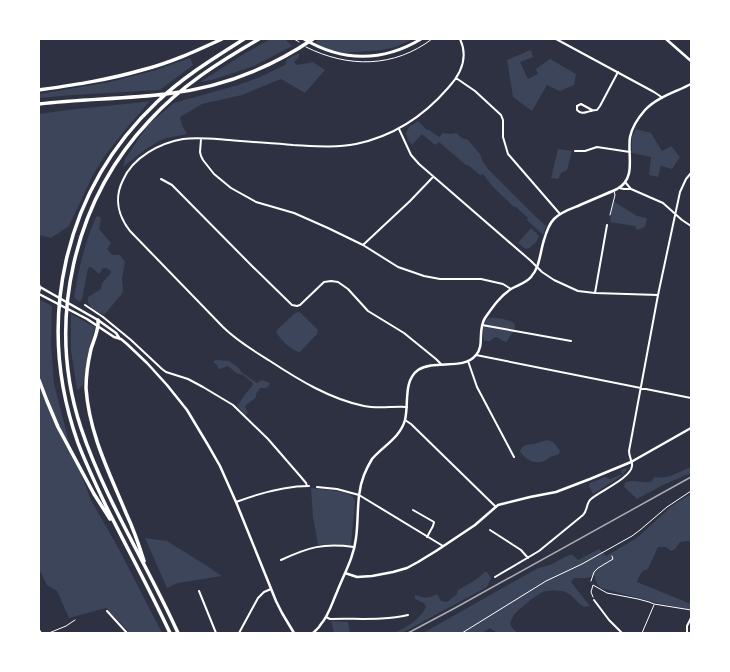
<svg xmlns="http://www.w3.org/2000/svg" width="730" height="672" viewBox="0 0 730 672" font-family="Commissioner,sans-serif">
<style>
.green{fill:#3c4559}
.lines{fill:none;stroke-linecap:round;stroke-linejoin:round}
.path{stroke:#fff;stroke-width:1}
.service{stroke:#fff;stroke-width:1}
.minor{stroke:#fff;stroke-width:2}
.tertiary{stroke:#fff;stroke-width:2.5}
.secondary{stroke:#fff;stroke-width:3}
.motorway{stroke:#fff;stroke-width:3.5}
.rail{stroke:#abadb3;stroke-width:1.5}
</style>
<rect width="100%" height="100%" fill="#2d3142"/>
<path class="green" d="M270,39h15l7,7 -38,20 -42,14 -12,2 44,-28z
M320,39h93l-17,8 -15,3 -36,3 -13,-1 -18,-9z
M531,50l2,7 -13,5 8,17 10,-5 -2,-5 14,-10 26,15 -2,11 -14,6 -13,-6 -15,26 -19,-14 -6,-37z
M299,53v4l-5,5 3,3 16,-3 12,8 -20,23 -24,-14 -39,16 -40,9 -22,13 2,8 5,9 -24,5 -17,10 -23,18 2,-8 18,-27 8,-10 23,-19 64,-18 22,-8 25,-12 2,-6z
M190,58l3,7 -33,25 -87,5 -34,3v-4l71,-12 46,-12z
M150,101l-25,29 -21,27 -11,18 -24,51 -18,12 -12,-3v-121c37,-6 74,-8 111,-13z
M418,121l9,9h2l10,7 4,-4 9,1 4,-1 6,5 6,2 12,14 2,6 7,10 45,45 12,11 -3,9 -16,-15 1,-2 -12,-11h-2l-21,-20 -10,-13 -3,1 -12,-10h-2l-27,-23 -4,3 -13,-11 -10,11 -4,-5 -2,-7 4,-7z
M636,129l15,4 11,18 9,-5 9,11 -8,12 -11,-3 -3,11 -9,-2 2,-18 -19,-4v-17z
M558,149l14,2 -5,19 -6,3 -3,6 -7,-1z
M613,201l24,15 10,2 -2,9 -8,3 -2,-4 -25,-4z
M99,216l2,3 -2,10 12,14 -4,6 5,6h8l5,7 -3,17 1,12 -2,4 -17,20c-8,-4 -18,-8 -16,-18l13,-8 1,-6 9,-10v-2l-5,-3 -4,1 -1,3 -2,2 -8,-7 -3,1 -6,31 -2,3 -6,-4c4,-27 11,-57 22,-81z
M531,228l8,8 -3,6 -8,7 -4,-1 -6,-5z
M39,299l13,7 -1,39 3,39 15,58 22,58 29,51 42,82h-32l-24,-25 -37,10 -12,-27 -10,-6 -8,-16z
M298,312l3,1 17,17 -1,4 -17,18c-8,-1 -21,-13 -24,-21l3,-3 16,-15z
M71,314l24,13 -6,23 -6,35 -5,5 -1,-1 -6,-38z
M488,318c8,-1 19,1 26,5l1,3 -1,6c-5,3 -5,8 -8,10 -9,-3 -8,-9 -16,-1h-6c-2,-8 -1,-17 4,-23z
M216,360l13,1 10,7 2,4 16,11 5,-3 8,3 -1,3 -3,2h-6l-4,6v3c-3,4 -8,5 -11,10l3,6 -3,2 -8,-9 9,-13 6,-7 1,-3 -10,-8 -7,-2 -8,-7 -8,3 -2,-1 -1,-3 -4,-3z
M547,440c7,1 9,5 13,11l-1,3c-2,1 -4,1 -6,2 -4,1 -6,4 -9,5 -9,4 -20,-2 -24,-10 3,-7 7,-6 14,-7 4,-1 9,-3 13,-4z
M691,467v6l-26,11 -28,15 -13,-12 1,-4c9,-5 18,2 27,-2l1,-2 2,-2c13,3 25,-6 36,-10z
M626,468l1,2 -7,7 -27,17 -4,-8 1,-3 15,-6 5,2 12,-5 -1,-4z
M311,488c9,1 35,3 41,8 2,1 2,3 3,5l-4,44 -1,1 -16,-2 -16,1 -5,-28z
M691,494v48l-3,-1 -8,1 -5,7 -4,2 -5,-4h-8l-10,22c-7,1 -9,8 -11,13l54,22v6l-38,-8 -44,-12c-10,-1 -13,-5 -14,-14l-8,2h-13l-3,4 19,24 -6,1c-7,-4 -11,-12 -19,-15 -6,-2 -16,-2 -22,0 -6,2 -25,18 -29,23 -2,3 -3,6 -4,9l3,5 5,4h-21l-7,-5 -8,5h-59l115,-65 12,-3 19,-10h4l5,5 21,-11 7,7 31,-18 36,-33z
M145,538l22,3 40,25 15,10 -44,7 -11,5z
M485,572h2l4,6 -4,9 -85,46h-9c13,-5 27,-13 33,-26l-2,-4 -9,-4v-4c9,3 13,4 22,-1l4,7 6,1 10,-8 1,-4 17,-10z
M331,621l17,1 2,11h-16z"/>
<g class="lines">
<path class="path" d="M294,39l5,3
M306,47c42,21 88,21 126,-8
M591,581l3,-9 4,-4 15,-9 -1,-3
M593,597l-2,-5 2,-7 14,8 31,6 11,3 5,2 37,6
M462,633l84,-52 36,-17 50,-28 8,-6 27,-23 24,-16
M642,633l12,-28"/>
<path class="service" d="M610,215l5,-20 -1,-4
M49,633l17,-7 9,-6"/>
<path class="minor" d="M556,39l98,53 6,4 2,2
M456,78l19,13 26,24 2,5v17l5,17 52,60
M592,110l-11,-6 -4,2v4c5,5 8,2 14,1 2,-1 4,-1 6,-1l3,-4 18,-34
M399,129l12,26 8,9 112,97 11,11 12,8 24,11 17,2 63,2
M201,139l-1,13 1,4 2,4 11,14 17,14 25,14 38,11 34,15 35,17 35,22 26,9 16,3h41l22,5 8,5
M575,151h10l12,-4 33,5
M161,179l11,6 81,82 39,38 5,1 3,-1 24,-23 7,-1 7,1 10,7 20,22 36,22 32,26 5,5
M619,188l5,1h7l-6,-7
M631,189l32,14 19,17 9,6
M363,245l47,-44 23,-24
M595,293l12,-68
M85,305l18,12 28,23 31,29 4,3 22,7 15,8 30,18 35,34 33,38 5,6 1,3
M482,325l89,16
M476,355l215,43
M468,361l9,26 37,70
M407,407c-14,-1 -29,2 -43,-1 -34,-7 -65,-26 -94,-45 -16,-10 -33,-20 -47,-34l-93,-96c-12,-15 -16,-33 -7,-51 10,-23 37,-37 60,-41 15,-2 31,0 46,1 21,2 42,3 64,5 21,1 42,3 63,-1 38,-8 67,-27 92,-56 13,-14 21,-30 12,-49
M405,420l6,4 85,83
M317,487l20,2 22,6 84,51
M236,502c24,-9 48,-16 73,-16
M413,510l21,12 -1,4 -6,11
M490,530l31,20 7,8
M281,560c28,-13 42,-17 73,-13
M495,577l44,-26 44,-36c5,-5 3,-12 8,-16 9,-8 40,-21 41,-33 1,-3 -3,-9 -3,-15l29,-156 22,-103 6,-13 5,-6
M199,591l17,42
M594,600l15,20 13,13
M107,611l20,22
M326,617l4,2c25,-1 53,2 78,-4
M39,630l2,3
M239,633l19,-35 6,-6 7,-3
M687,633v-7l4,-8"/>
<path class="tertiary" d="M666,39l25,22
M39,285l1,3 -1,4
M40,287l58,33 18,13 4,6
M39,294l48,25 27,18 7,2 6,5 20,19 20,22 20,25 21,35 12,21 16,36 40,99 6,12 12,20
M345,573l12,4 15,-1 21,-4 14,-4 11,-6 18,-11 39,-26 23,-20 32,-8 26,-5 34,-13 41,-17 60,-34
M313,633c3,-3 6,-5 8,-9 8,-9 11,-21 16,-32 7,-18 17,-35 19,-54 3,-21 0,-43 8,-63 2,-5 5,-11 8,-16 11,-13 28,-21 33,-39 4,-16 -2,-39 13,-50 17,-11 45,1 58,-15 9,-10 1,-24 9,-37 7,-10 15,-22 26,-29 7,-4 15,-6 20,-12 9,-10 9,-25 13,-37 2,-7 5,-16 10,-21 7,-7 16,-10 24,-13 13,-6 26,-11 39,-17 20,-11 10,-34 13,-52 2,-10 8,-19 15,-27 12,-13 31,-18 46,-26"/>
<path class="secondary" d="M304,39c38,23 79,23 117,0"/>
<path class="motorway" d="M39,90c34,-5 69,-10 103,-20 28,-7 54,-19 80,-31
M39,104c42,-5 85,-5 127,-10 52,-6 103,-25 147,-55
M98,320c1,10 -4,19 -7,29 -3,13 -5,26 -5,39 3,45 23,84 40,125 7,15 13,32 18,48
M39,380l8,21 11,26 36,67 16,25
M170,633c-20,-43 -43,-85 -64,-127 -10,-21 -20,-42 -28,-63 -43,-121 -15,-252 79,-341 26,-25 57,-44 87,-63
M178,633c-31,-69 -73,-133 -97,-205 -35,-106 -8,-227 69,-308 31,-34 69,-58 109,-81"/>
<path class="rail" d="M408,633l47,-25 236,-131"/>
</g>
<rect width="730" height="672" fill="none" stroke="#ffffff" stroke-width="80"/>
</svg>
